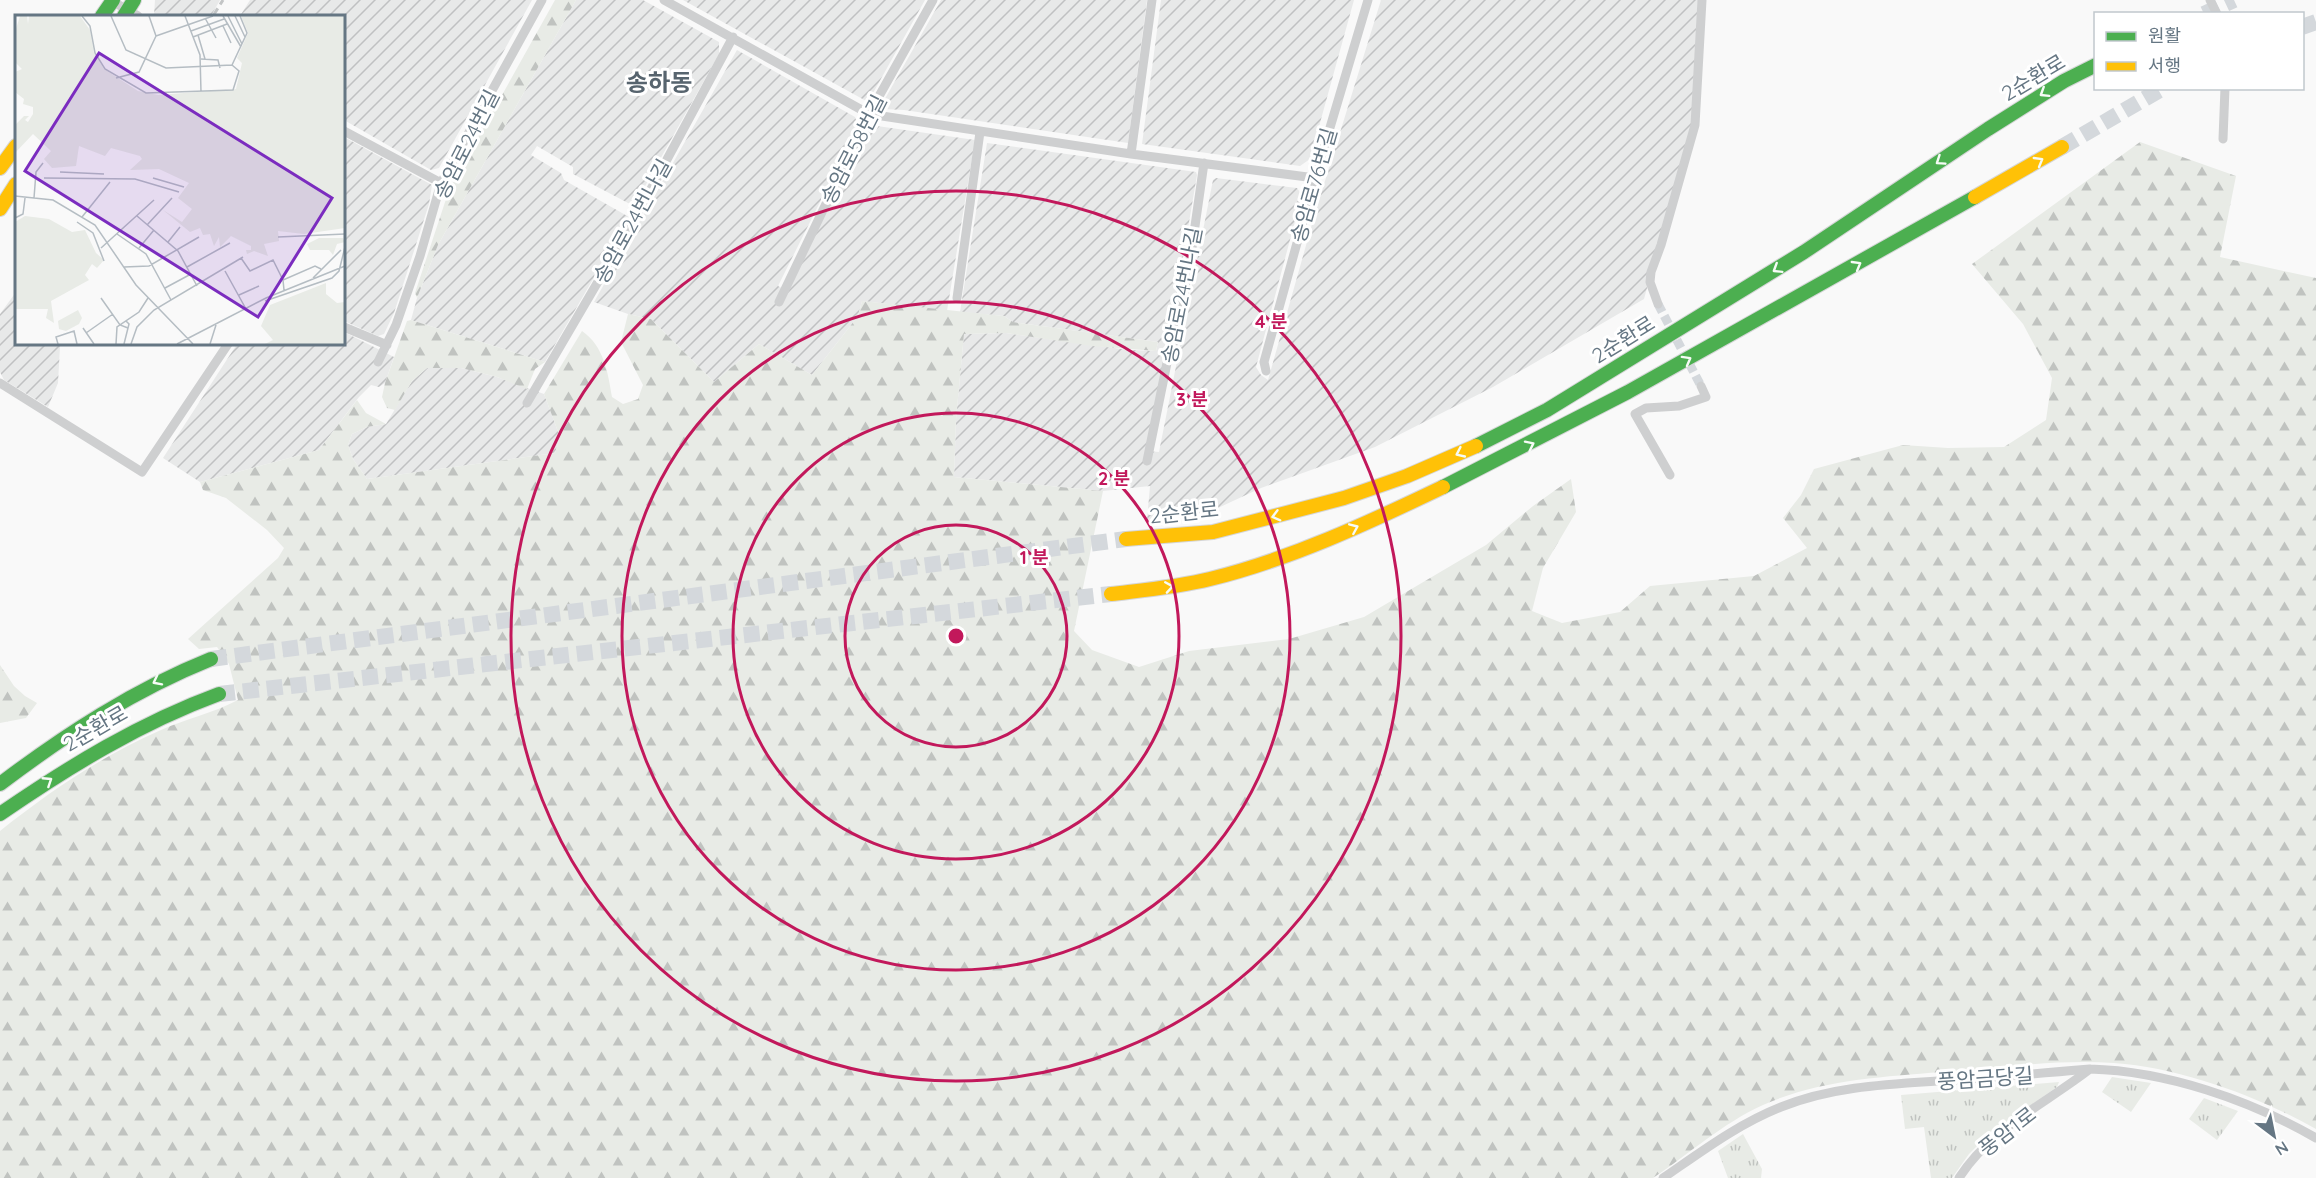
<svg xmlns="http://www.w3.org/2000/svg" width="2316" height="1178" viewBox="0 0 2316 1178" font-family="Quicksand,'Noto Sans KR',sans-serif">
<style>
.industrial{fill:url(#industrial-furrows)}
.forest{fill:url(#forest-firs)}
.park{fill:url(#park-tufts)}
.lines{fill:none;stroke-linecap:round;stroke-linejoin:round}
.street-tunnel{stroke:#d4d8dc;stroke-width:9;stroke-dasharray:9 4.5;stroke-linecap:butt}
.highway-tunnel{stroke:#d4d8dc;stroke-width:16;stroke-dasharray:16 8;stroke-linecap:butt}
.fast-casing{stroke:#d5d6d7;stroke-width:16}
.slow-casing{stroke:#d5d6d7;stroke-width:16}
.street{stroke:#cecfd0;stroke-width:9}
.fast{stroke:#4caf50;stroke-width:14}
.slow{stroke:#ffc107;stroke-width:14}
.rail{stroke:#c3c5c6;stroke-width:3;stroke-dasharray:9 4.5;stroke-linecap:butt}
.oneway{stroke:#f6fbf6}
.ring{fill:none;stroke:#c2185b;stroke-width:3}
.labels{text-anchor:middle;dominant-baseline:central;stroke-width:6;stroke-linejoin:round;paint-order:stroke}
.street-label{font-size:21px;fill:#657683;stroke:#fff}
.quarter-label{font-size:24px;font-weight:bold;fill:#57646e;stroke:#fff}
.inset-road{fill:none;stroke:#b5bdc3;stroke-width:1.5}
.view{fill:#7b2cbf;fill-opacity:0.15;stroke:#7b2cbf;stroke-width:3}
.inset-edge{fill:none;stroke:#657683;stroke-width:3}
.centre{fill:#c2185b;stroke:#fff;stroke-width:3}
.ring-label{font-size:18px;text-anchor:middle;font-weight:bold;fill:#c2185b;stroke:#fff;stroke-width:6;stroke-linejoin:round;paint-order:stroke}
</style>
<defs>
<pattern id="industrial-furrows" width="10" height="10" patternUnits="userSpaceOnUse" patternTransform="scale(1.5)"><rect width="10" height="10" fill="#e8e9e9"/><path d="M-1 1l2-2M0 10L10 0M9 11l2-2" fill="none" stroke="#c0c1c2"/></pattern>
<pattern id="forest-firs" width="22" height="20" patternUnits="userSpaceOnUse" patternTransform="scale(1.5)"><rect width="22" height="20" fill="#e8ebe6"/><path d="M5 1l3.5 6h-7zM16 11l3.5 6h-7z" fill="#c0c3c0"/></pattern>
<pattern id="park-tufts" width="24" height="20" patternUnits="userSpaceOnUse" patternTransform="scale(1.5)"><rect width="24" height="20" fill="#e8ebe6"/><path d="M3 7l-1-3M5 7V3M7 7l1-3M15 17l-1-3M17 17v-4M19 17l1-3" fill="none" stroke="#c0c3c0"/></pattern>
</defs>
<rect width="100%" height="100%" fill="#f9f9f9"/>
<path class="industrial" d="M155,0h65l-9,16h-54l-3,-1z
M250,0h282l-93,168 -8,2 -87,-50v-104h-104z
M576,0h67l76,42v12l-84,150 -7,-1 -55,-29v-7l-36,-21 -6,9 30,18 3,7 65,37 -84,145 -134,-42 6,-22 21,-53z
M683,0h242l-57,102z
M941,0h206l-19,143 -224,-33 -20,-1 -2,-5z
M1161,0h193l-44,159 -10,7 -158,-22z
M1381,0h317l-7,127 -47,172 -151,88 -118,60 -114,41 -56,26 -58,6 3,-34 -47,5 -149,-14 2,-58 8,-85 42,-1 123,17 27,1 2,-9 -145,-20 -9,-6 -44,-4 27,-169 209,29 1,3 -30,177 -20,99 12,1 54,-272 3,-2 81,10 5,7 -46,172 5,8 7,5 48,-170z
M737,50l118,67 3,9 -80,160 9,5 83,-166 105,15 -28,171 -85,-10 -4,15 -46,59 -53,-31 -45,38 -63,-63 -23,-5 -34,-12z
M344,137l88,48 -3,19 -35,109 -10,21 -6,2 -34,-15z
M16,292v52h45l-1,3 -2,36 -10,24 -44,-27 -4,-8v-58z
M344,332l50,25 -9,26 -6,4 -8,-2 -12,12 -40,53 -119,32 -37,-24 74,-114h107z
M427,368h34l36,9 47,17 16,43 -5,16 -188,26 -14,-20 -5,-14 4,-11 15,-7 19,-3 26,-43z"/>
<path class="forest" d="M555,0h21l-138,245 -21,53 -2,-5 34,-103z
M2140,142l96,34 -16,81 96,21v851c-59,-33 -134,-61 -202,-66 -57,-4 -116,5 -173,9 -60,5 -122,8 -178,33 -40,18 -74,49 -110,73h-1653v-347c50,-40 102,-75 161,-101 25,-11 52,-17 77,-30l-9,-36 -12,-17 -18,2 -11,-10 90,-81 6,-10 -17,-18 -41,-32 -23,-8 -3,-8 119,-32 38,-50 9,13 20,11 -19,3 -15,7 -4,11 5,14 14,20 188,-26 5,-16 -16,-43 38,-63c22,15 26,42 30,66l11,7 15,-5 5,-14 -22,-43 7,-28 23,5 63,63 45,-38 53,31 46,-59 4,-15 142,15 9,6 145,20 -2,9 -64,-5 -86,-13 -42,1 -8,85 -2,58 149,14 -29,140 18,19 47,17 50,-16 100,-12 75,-22 122,-72 47,-39 38,-27 5,33 -33,56 -11,43 30,12 58,-11 30,-26 104,-10 53,-28 -24,-30 18,-23 13,-26 89,-24 45,3 56,-1 42,-27 6,-42 -29,-54 -51,-60z
M411,320l134,42 -10,7 -8,20 -30,-12 -36,-9h-34l-15,13 -17,29 -8,-2 -5,-11 3,-14 22,-62z
M0,665l14,21 11,10 12,7 -11,15 -26,5z"/>
<path class="park" d="M2112,1077l39,6 -20,29 -29,-20z
M2059,1082l-2,5 -68,47 -20,20 -17,24h-21l-7,-51 -19,2 -4,-34z
M2204,1098l34,13 -21,29 -28,-21z
M1743,1134l19,35 -1,9h-33l-10,-27z"/>
<g class="lines">
<path class="street-tunnel" d="M1658,304l43,82"/>
<path class="highway-tunnel" d="M2204,14l30,-14
M2302,27l14,-5
M2062,147l101,-59
M211,659l915,-120
M219,694l892,-100"/>
<g class="fast-casing">
<path id="fast" d="M102,16l11,-16
M124,16l10,-16
M1476,446l71,-36 257,-158 184,-123 76,-48 32,-16
M1443,487l185,-95 347,-195
M0,784c66,-50 134,-94 211,-125
M0,814c70,-48 140,-91 219,-120"/>
</g>
<g class="slow-casing">
<path id="slow" d="M0,168l16,-22
M1975,197l87,-50
M0,209l16,-25
M1126,539l87,-7 131,-34 63,-22 69,-30
M1111,594c33,-4 67,-7 99,-15 81,-20 158,-56 233,-92"/>
</g>
<path class="street" d="M664,0l205,114 262,40 184,24
M2210,0l7,14
M112,1l26,15
M344,131l97,52
M2223,139l2,-51
M1131,154l21,-154
M957,298l23,-166
M779,302l90,-188 64,-114
M1658,304l-8,-22 1,-10 10,-27 34,-120 7,-125
M344,327l43,18
M378,362l18,-37 24,-69 21,-73 101,-183
M1266,371l-2,-9 51,-184 53,-178
M0,383l142,89 86,-128
M527,403l110,-188 96,-178
M1147,461l21,-103 7,-19 16,-85 13,-91
M1670,475l-35,-61 11,-6 33,-2 27,-9 -5,-11
M1663,1178c38,-26 75,-54 118,-71 54,-22 114,-23 172,-27 45,-3 91,-7 137,-11 76,2 160,31 226,69
M1959,1178c31,-49 86,-74 131,-109"/>
<use href="#fast" class="fast"/>
<use href="#slow" class="slow"/>
<path class="rail" d="M213,16l10,-16"/>
</g>
<defs><path id="oneway-chevron" d="M-2-3.5L2.5 0L-2 3.5" fill="none" stroke-width="1.6" stroke-linecap="round" stroke-linejoin="round" transform="scale(1.5)"/></defs>
<g class="oneway">
<use href="#oneway-chevron" transform="translate(2044 93) rotate(148)"/>
<use href="#oneway-chevron" transform="translate(1940 161) rotate(146)"/>
<use href="#oneway-chevron" transform="translate(2039 161) rotate(-30)"/>
<use href="#oneway-chevron" transform="translate(1857 265) rotate(-30)"/>
<use href="#oneway-chevron" transform="translate(1777 269) rotate(148)"/>
<use href="#oneway-chevron" transform="translate(1687 360) rotate(-29)"/>
<use href="#oneway-chevron" transform="translate(1530 445) rotate(-26)"/>
<use href="#oneway-chevron" transform="translate(1460 453) rotate(155)"/>
<use href="#oneway-chevron" transform="translate(1276 516) rotate(165)"/>
<use href="#oneway-chevron" transform="translate(1354 528) rotate(-23)"/>
<use href="#oneway-chevron" transform="translate(1169 587) rotate(-9)"/>
<use href="#oneway-chevron" transform="translate(157 681) rotate(153)"/>
<use href="#oneway-chevron" transform="translate(48 781) rotate(-33)"/>
</g>
<g class="ring">
<circle cx="956" cy="636" r="111"/>
<circle cx="956" cy="636" r="223"/>
<circle cx="956" cy="636" r="334"/>
<circle cx="956" cy="636" r="445"/>
</g>
<g class="labels">
<g class="street-label">
<text transform="translate(2033 77) rotate(-31)">2순환로</text>
<text transform="translate(466 144) rotate(-63)">송암로24번길</text>
<text transform="translate(853 149) rotate(-63)">송암로58번길</text>
<text transform="translate(1313 185) rotate(-74)">송암로76번길</text>
<text transform="translate(632 221) rotate(-61)">송암로24번나길</text>
<text transform="translate(1181 295) rotate(-79)">송암로24번나길</text>
<text transform="translate(1623 339) rotate(-32)">2순환로</text>
<text transform="translate(1184 512) rotate(-6)">2순환로</text>
<text transform="translate(95 728) rotate(-30)">2순환로</text>
<text transform="translate(1985 1078) rotate(-4)">풍암금당길</text>
<text transform="translate(2007 1131) rotate(-38)">풍암1로</text>
</g>
<g class="quarter-label">
<text x="659" y="82">송하동</text>
</g>
</g>
<g transform="translate(15 15)">
<rect width="330" height="330" fill="#f9f9f9"/>
<path d="M63,295l4,8 -3,6 -13,7 -7,-2 -1,-8z" fill="#e8ebe6"/>
<path d="M5,1h7l1,8 1,-8h51l10,14 4,23 10,16 34,22 20,4 78,-6 6,-26 -5,-5 11,-25 -7,-17h104v212l-41,6 -26,-3 1,10 -15,3 4,12 -14,-5 -7,3 -1,-4h5v-4l-20,-10 -11,11 -1,-10 -5,9 -4,-12 -7,1 -3,-7 -10,4 -27,-22 19,12 10,-13 -14,-11 11,-15 -30,-14 -29,1 12,-11 -2,-3 -29,-8 -6,8 -26,-10 -3,20 -24,2 -8,-9 7,-8 -18,-17 -18,19v-28l9,-9h5l-4,4 3,2 5,-8v-7l-10,-3 1,-5 -9,-7v-20l7,-3 -7,-7v-30zM10,201l24,3 23,13 13,-2 11,23 8,7 -7,8 -5,-4 -7,11 4,5 -38,21 3,22 -8,-5 2,-9h-33v-87zM304,223h24l2,4 -8,2 -4,11 -4,-5h-19l-3,-6zM311,268v11l11,9 8,-1v42h-80l8,-4 -12,-14 9,-21z" fill="#e8ebe6"/>
<path class="inset-road" d="M67,1l8,10 5,27 10,16 41,24 87,-3 6,-19 -7,-6M96,1l15,34 40,18 66,-3 15,-32 -7,-17M170,1l15,39 1,37M208,1l18,31M213,1l14,28M220,1l10,21M190,3l11,20M208,11l8,17M176,16l33,-12M183,20l7,24M141,21l57,-20M178,22l34,-13M186,44l17,1 2,8M101,63l23,-6 17,-36 -7,-20M45,157l44,2M29,163l91,1 44,13M138,163l31,9M0,181l38,4 42,25 41,60 57,59M19,183l2,-26 7,-9M122,201l41,35 19,35M67,202l28,-35M0,203l8,-4 2,-16M62,207l16,11 11,28M132,210l25,-27M102,219l29,20 25,46M263,222l67,-3M153,227l12,-15M86,233l53,-48M124,233l15,-18M226,243l9,13 23,-11 10,20M109,252l25,-1 50,-29M172,252l43,-24M210,256l21,38M298,263l28,-28M150,273l26,-14M269,275l-1,-10 32,-14 6,3M224,280l20,-9M86,283l19,27 8,3M250,286l67,-23 7,-7 6,-24M68,313l11,16M71,318l27,-19M43,329l-2,-7 18,-6 3,13M101,329l1,-17 22,-15 9,-14M109,329l5,-20 -3,-3M116,329l6,-17 17,-17 89,-53M162,329l89,-46 79,-32M195,329l6,-19"/>
<path class="view" d="M84,38l233,145 -74,119 -233,-146z"/>
<rect width="330" height="330" class="inset-edge"/>
</g>
<circle cx="956" cy="636" r="9" class="centre"/>
<g class="ring-label">
<text x="1271" y="328">4 분</text>
<text x="1192" y="406">3 분</text>
<text x="1114" y="485">2 분</text>
<text x="1034" y="564">1 분</text>
</g>
<rect x="2094" y="12" width="210" height="78" fill="#ffffff" stroke="#c1c8cd" stroke-width="1.5"/>
<rect x="2106" y="32" width="30" height="9" fill="#4caf50" stroke="#c1c8cd" stroke-width="1.5"/>
<text x="2148" y="42" font-size="18" fill="#657683">원활</text>
<rect x="2106" y="62" width="30" height="9" fill="#ffc107" stroke="#c1c8cd" stroke-width="1.5"/>
<text x="2148" y="72" font-size="18" fill="#657683">서행</text>
<g transform="translate(2274 1136) rotate(148)" stroke="#ffffff" stroke-width="4.5" paint-order="stroke">
<path d="M0-4.5L10 22L0 15L-10 22Z" fill="#657683"/>
<text y="-9" font-size="16" font-weight="bold" text-anchor="middle" fill="#657683">N</text>
</g>
</svg>
